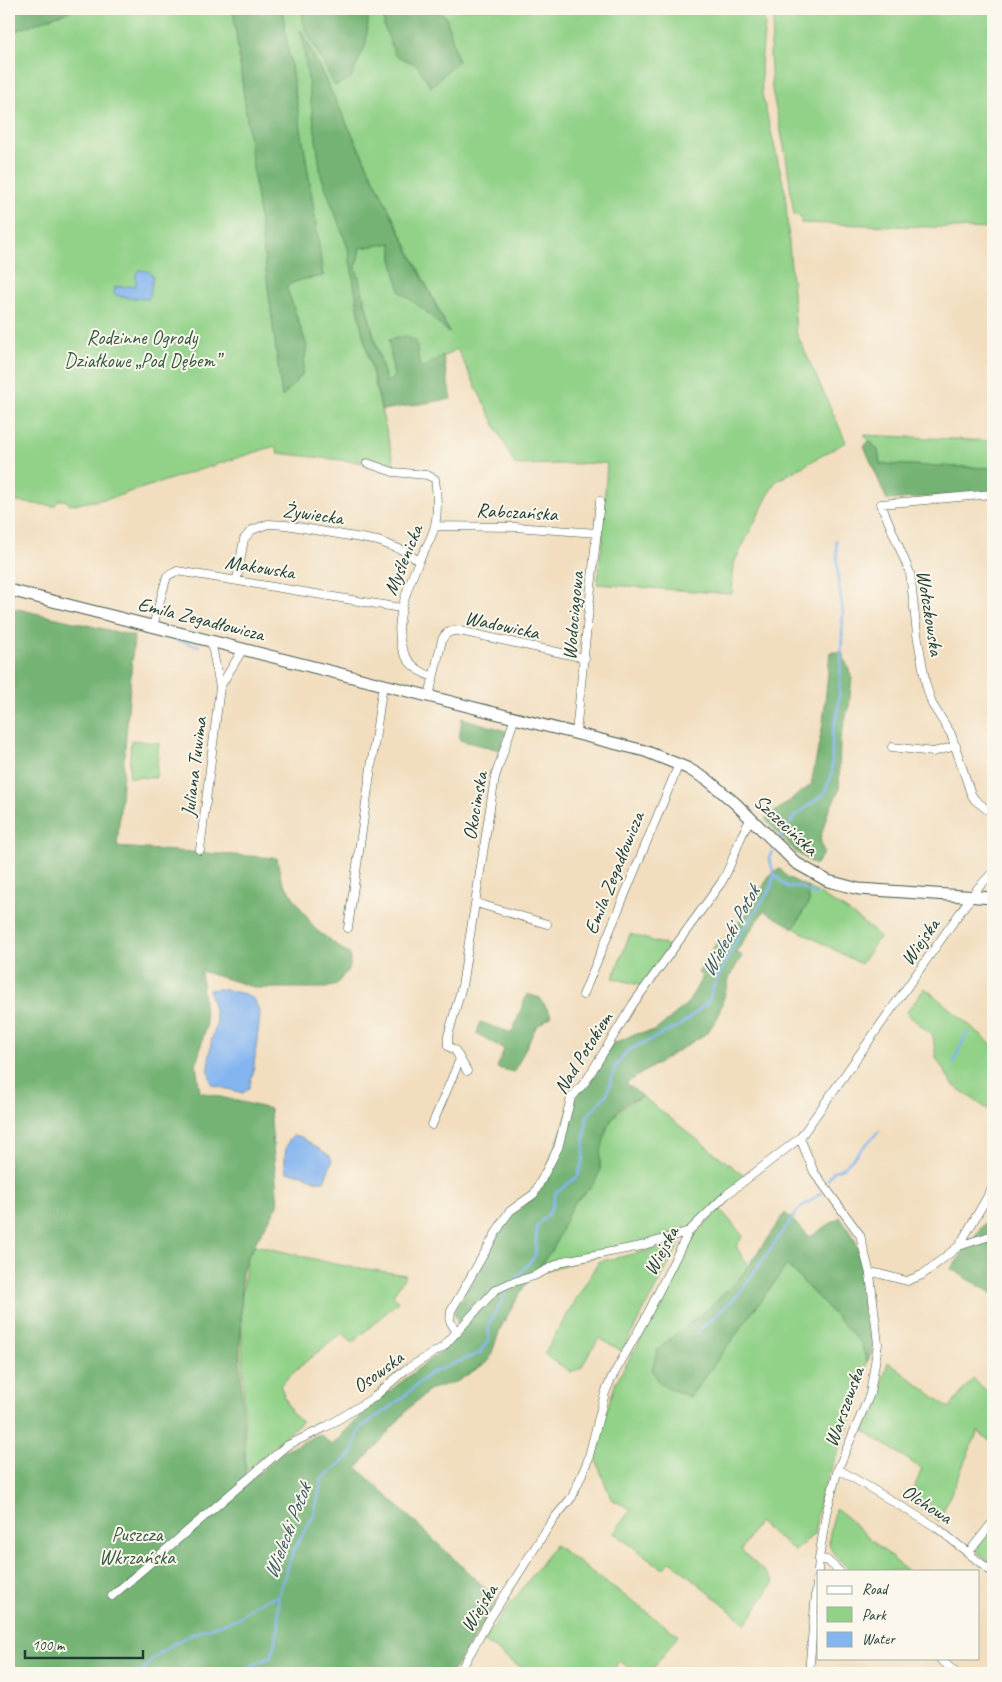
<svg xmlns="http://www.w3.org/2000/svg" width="1002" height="1682" viewBox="0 0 1002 1682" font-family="Caveat,sans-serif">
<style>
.green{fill:#91d188;stroke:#58875e}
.forest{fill:#74b374;stroke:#4a7854}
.water{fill:#84b5f0;stroke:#527992}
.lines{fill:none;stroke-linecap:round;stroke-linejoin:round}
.stream{stroke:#84b5f0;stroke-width:2.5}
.street-casing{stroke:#3f5549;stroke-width:9}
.secondary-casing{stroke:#3f5549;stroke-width:13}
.street{stroke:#fff;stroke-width:8}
.secondary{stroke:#fff;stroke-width:11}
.labels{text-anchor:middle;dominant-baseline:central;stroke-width:4;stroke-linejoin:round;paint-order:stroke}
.park-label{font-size:20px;fill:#365b45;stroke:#fbf7ec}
.street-label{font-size:20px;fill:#1f3d34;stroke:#fbf7ec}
.water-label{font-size:21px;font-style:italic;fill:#385b63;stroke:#fbf7ec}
</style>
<rect width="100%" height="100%" fill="#fbf7ec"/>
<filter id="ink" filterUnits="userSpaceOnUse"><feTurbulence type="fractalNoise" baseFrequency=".02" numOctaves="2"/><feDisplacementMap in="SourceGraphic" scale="10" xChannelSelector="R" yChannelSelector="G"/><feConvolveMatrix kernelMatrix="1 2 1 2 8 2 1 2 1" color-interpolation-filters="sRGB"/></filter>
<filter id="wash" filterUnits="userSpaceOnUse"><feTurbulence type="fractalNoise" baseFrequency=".0096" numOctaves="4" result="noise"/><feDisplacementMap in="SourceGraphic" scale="20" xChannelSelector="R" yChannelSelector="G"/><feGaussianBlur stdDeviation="1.12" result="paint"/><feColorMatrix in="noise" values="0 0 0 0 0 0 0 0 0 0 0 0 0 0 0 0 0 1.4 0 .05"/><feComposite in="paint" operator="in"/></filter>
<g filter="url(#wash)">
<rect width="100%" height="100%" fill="#f2debf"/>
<path class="green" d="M75,9h158l49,388 25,-51 -21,-60 13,-6 24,-4c-11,-90 -28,-178 -41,-267h480l3,15 -4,39 1,31 23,97 11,141 50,110 -71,40 -41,81 -2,31 -135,-10 6,-48 -1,-2 5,-71 -92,2 -58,-116 -32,18h-5l-31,-27 5,37 -7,7 -31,-116 4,-20 32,-5v16l30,49 28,25 -148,-301 19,143 27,73 14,82 33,137 -15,1 -13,-5 -89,-10 -3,-7 -164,52 -41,7 -5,-5h-6l-5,6 -45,-5v-468z
M771,9h222v220l-192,-6v-7l-7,-1 -8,-59 -14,-66 -2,-38 4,-33z
M864,435l129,6v27l-113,-4 -2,-14z
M131,740l28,3 -3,35 -27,-1z
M808,887l41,25 31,24 -19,28 -67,-36 15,-26z
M630,934l42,13 -29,39 -30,-8z
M925,988l68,57v68l-40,-28 -17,-27 -3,-22 -27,-23z
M643,1097l105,82 -59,52 -147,40 -1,-5c13,-19 20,-42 32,-61 8,-12 21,-18 26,-32 2,-6 1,-13 1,-19 4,-27 16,-49 43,-57z
M720,1209l23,27 -7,10 12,21c-23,34 -60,58 -91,83l33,47 97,-132 74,78 6,19 -4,27 -42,105 -7,40 -19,17 -37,-29 -17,28 33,31 -28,43 -75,-63 -8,8 -49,-36 17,-24 -20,-10 -14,-37 -2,-15 21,-65 48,-83 31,-64z
M680,1243l-58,108 -23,-13 -18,30 -10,4 -27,-18 54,-92z
M255,1245l85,20 66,10 -13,20 5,7 -46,41 -9,-10 -32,24 -31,28 11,27 11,9 -56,50 -5,-167 6,-46z
M888,1362l61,46 24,-29 20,17v48l-15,-13 -39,90 -30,-21 13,-31 -59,-39 15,-33z
M836,1507v1l71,63h-56c-30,-27 -23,-26 -15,-64z
M993,1518v47l-21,-18z
M555,1545l123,90 -28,38h-10l-22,-12 -4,12h-86l-45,-32z"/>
<path class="forest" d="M9,9h66l-66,24z
M233,9h49c13,89 30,178 41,267l-24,4 -13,6 21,60 -5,29 -20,22z
M301,9h68l-3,35 -15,34 -16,8 -30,-58z
M383,9h46l17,7 12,45 -27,26 -14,-22 -22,-10 -11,-29z
M301,30l148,303 -27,-25 -22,-16 -8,-33v-16l-32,5 -4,20 30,115 8,-6 -5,-37 17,-4 10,5 4,26h5l18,-12 8,44 -69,11 -20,-80 -14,-82 -27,-73z
M869,441l9,9 2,14 113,4v24l-106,8 -23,-54z
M9,577l36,12 -1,5 -35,-9z
M9,607l125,29 -17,211 160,11 4,21 34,50 35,26v12l-14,18 -10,3h-69l-56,-17 5,55 -10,39 4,27 70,17 8,96 -32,53 -4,16 -2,77 5,120 4,10 34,-29 36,-18 13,11 37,-38 76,-59 16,-16 -7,-20 54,-94 30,-25 33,-88 42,-63 3,1 18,-9 21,-3 33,-28 15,-27 -5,-3 21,-34 3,2 30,-34 18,-33 10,-5 7,8 21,10 1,15 -15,26 -30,-17 -28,41 6,4 -12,20 -12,41 -11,16 -81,50 17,14 -14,4 -11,9 -11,17 -7,29v16l-8,14 -19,18 -19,43 -29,38 -24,42 -12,34 -31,20 -27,8 -21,18 -53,61 141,132 -46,73h-443z
M830,652h12l10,26 -3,27 -9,34 -1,52 -11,21 -8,27 4,14 -9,12 -19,-13 -31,-33 46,-34 12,-62z
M462,718l44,13 -6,19 -41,-10z
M527,994l13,4 12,18 -16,11 -22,45 -17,-4 7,-19 -27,-15 3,-12 32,11z
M993,1212v82l-42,-25z
M785,1213l25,24 30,-20 16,25 11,45 6,64 -6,11 -6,-19 -74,-78 -97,132 -30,-13 -8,-14 5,-20 56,-46 26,-25z"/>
<path class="water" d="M139,270l8,1 6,5 -4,23 -27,-2 -8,-3 1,-7 21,-1v-12z
M219,989l26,5 10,6 5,15 -7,58 -4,15 -6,5 -31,-8 -4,-16 3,-27 6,-20 -8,-32z
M293,1135l8,2 29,19 2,6 -8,19h-7l-15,-7 -16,-2c-2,-11 -2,-29 7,-37z"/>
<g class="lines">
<path class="stream" d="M156,634l14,4
M176,640l23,6
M778,842l17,-26 29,-22 8,-21v-39l6,-23 2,-27 3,-72 -5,-33 -2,-39
M774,874l14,14 10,-2 18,10
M953,1064l14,-32
M827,1181l6,-9 11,-5 35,-36
M517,1277l18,-21 2,-30 13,-14 6,-19 22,-17 5,-17 4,-43 20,-22 7,-25 13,-18 54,-26 28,-24 4,-13 28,-56 30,-44 3,-14 -5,-17 6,-10
M695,1334l43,-39 60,-85 23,-17
M141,1672c27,-32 56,-41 93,-52 8,-3 15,-12 22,-16 7,-4 15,-6 22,-8
M250,1673l2,-8 19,-8 8,-30 -1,-31 16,-47 20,-34 8,-36 30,-25 8,-26 40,-28 29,-26 51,-21 9,-14v-15l16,-29"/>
</g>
</g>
<g filter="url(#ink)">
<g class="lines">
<g class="street-casing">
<path id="street" d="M367,463l26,9 34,3 8,4c2,13 3,34 0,46 -2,12 -11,25 -16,36 -17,38 -40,97 14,116
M993,494l-112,10 29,69 7,61 9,51 6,19 19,30 20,60 4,6 18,14
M435,526l80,1 82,6
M237,579l7,-40 8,-9 16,-6 18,1 92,16 24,9 17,11
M153,626l14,-50 10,-5 224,37
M211,641l9,46
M429,696l13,-56c3,-8 10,-10 18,-9l125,27
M576,733l24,-232
M892,747l41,5 23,-6
M200,850l20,-163 23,-38
M476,903l71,21
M348,928l35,-244
M583,995l96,-231
M467,1071l-12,-21 -7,-4v-10l14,-50 33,-209 20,-60
M432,1125l28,-66
M800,1138l14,34 46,63 10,39 8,70 -8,50 -32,75 -12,45 -7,45 -10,114
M959,1246l34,-11
M870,1274l6,-1 31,8 15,-6 37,-29 34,-59
M457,1333l-7,-12 1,-10 53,-92 6,-8 24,-17 24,-46 13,-50 15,-17 47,-77 88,-121c13,-20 16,-45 30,-64
M838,1469l98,58 57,46
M969,1552l24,-30
M819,1559l8,1 12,11
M112,1596l174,-150 40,-19 47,-29 32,-28 38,-23 52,-57 15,-7 24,-7 30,-15 77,-15 48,-15
M939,1658l17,15
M459,1673l30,-53 63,-99 20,-24 16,-37 17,-67 6,-14 34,-60 44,-88 37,-36 74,-57 176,-248 17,-18"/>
</g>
<g class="secondary-casing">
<path id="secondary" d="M9,590l636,161 42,17 22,13 27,23 60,59 32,18 31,8 134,9"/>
</g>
<use href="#street" class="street"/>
<use href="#secondary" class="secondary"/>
</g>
</g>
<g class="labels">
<g class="park-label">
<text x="142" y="337">Rodzinne Ogrody<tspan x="142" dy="23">Działkowe „Pod Dębem”</tspan></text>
<text x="137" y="1534">Puszcza<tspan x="137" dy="23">Wkrzańska</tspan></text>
</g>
<g class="street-label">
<text transform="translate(517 512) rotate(3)">Rabczańska</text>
<text transform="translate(313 514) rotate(8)">Żywiecka</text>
<text transform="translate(403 560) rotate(-68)">Myślenicka</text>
<text transform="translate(260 567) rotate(9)">Makowska</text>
<text transform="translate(930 613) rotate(81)">Wołczkowska</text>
<text transform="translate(573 616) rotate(-85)">Wodociągowa</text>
<text transform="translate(201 619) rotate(14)">Emila Zegadłowicza</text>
<text transform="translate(502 625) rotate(12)">Wadowicka</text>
<text transform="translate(194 767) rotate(-83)">Juliana Tuwima</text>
<text transform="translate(475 806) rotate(-80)">Okocimska</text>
<text transform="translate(786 825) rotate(43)">Szczecińska</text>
<text transform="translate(614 873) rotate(-68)">Emila Zegadłowicza</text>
<text transform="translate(920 942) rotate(-55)">Wiejska</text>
<text transform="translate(583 1053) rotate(-58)">Nad Potokiem</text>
<text transform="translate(661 1251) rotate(-62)">Wiejska</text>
<text transform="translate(378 1372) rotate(-36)">Osowska</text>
<text transform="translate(844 1407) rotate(-70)">Warszewska</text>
<text transform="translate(927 1504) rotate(33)">Olchowa</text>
<text transform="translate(479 1608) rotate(-58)">Wiejska</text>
</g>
<g class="water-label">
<text transform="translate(730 931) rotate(-61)">Wielecki Potok</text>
<text transform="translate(287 1531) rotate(-69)">Wielecki Potok</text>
</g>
</g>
<rect width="1002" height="1682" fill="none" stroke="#fbf7ec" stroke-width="30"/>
<rect x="817" y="1570" width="162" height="90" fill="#fbf7ec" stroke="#a3ada2"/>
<rect x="827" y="1586" width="25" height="8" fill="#ffffff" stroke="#a3ada2"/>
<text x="862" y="1594" font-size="15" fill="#1f3d34">Road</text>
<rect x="827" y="1607" width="25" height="15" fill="#91d188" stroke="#a3ada2"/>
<text x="862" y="1620" font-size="15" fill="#1f3d34">Park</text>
<rect x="827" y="1632" width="25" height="15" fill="#84b5f0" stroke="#a3ada2"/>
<text x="862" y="1644" font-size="15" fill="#1f3d34">Water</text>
<path d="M25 1650v8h118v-8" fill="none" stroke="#1f3d34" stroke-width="2.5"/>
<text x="32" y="1650" font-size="15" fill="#1f3d34" stroke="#fbf7ec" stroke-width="4" paint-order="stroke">100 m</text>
</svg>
